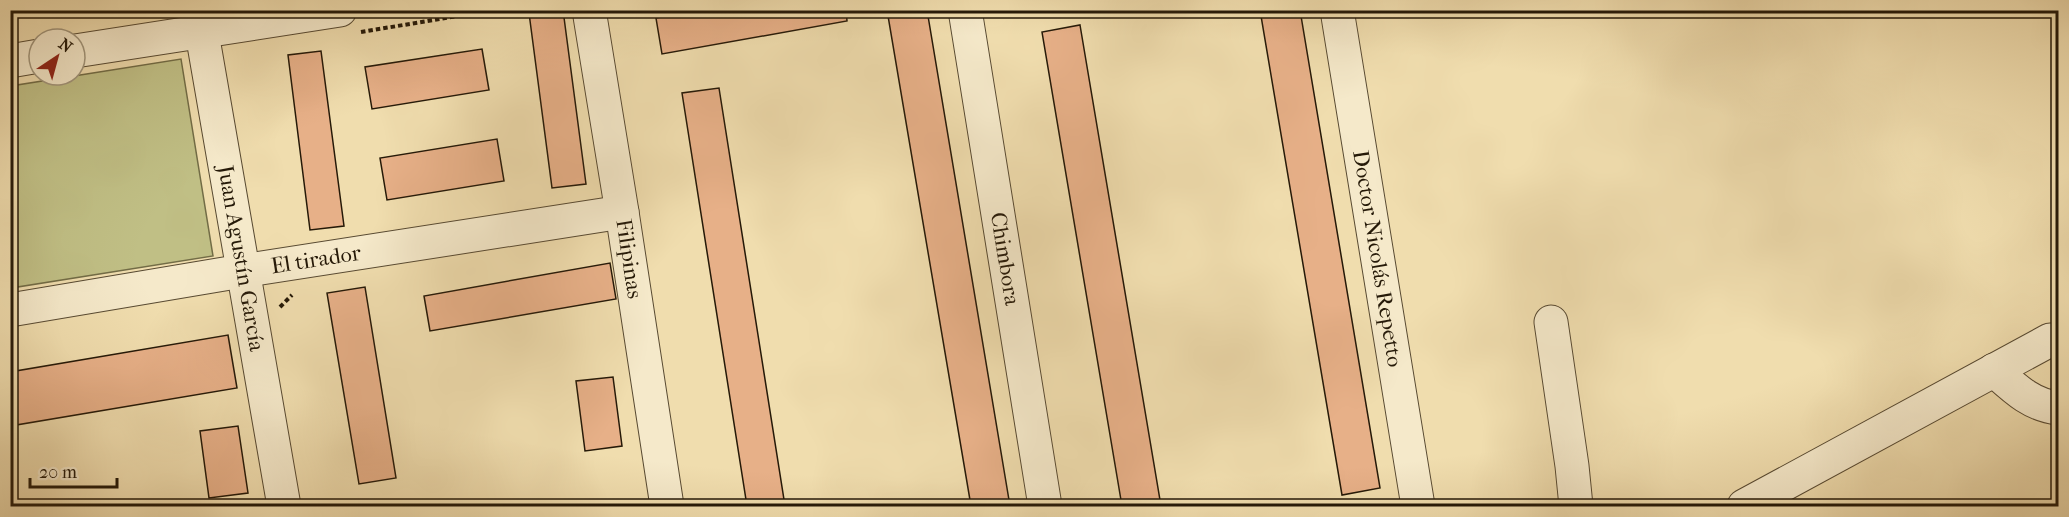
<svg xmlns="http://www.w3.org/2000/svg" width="2069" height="517" viewBox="0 0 2069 517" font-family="'IM FELL French Canon',serif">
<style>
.green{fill:#c0bf85;stroke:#726c46;stroke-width:1.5}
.building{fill:#e7b088;stroke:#251908;stroke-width:1.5}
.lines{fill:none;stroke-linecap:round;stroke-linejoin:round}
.minor-casing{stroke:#584a32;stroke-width:35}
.tertiary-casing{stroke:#584a32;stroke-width:35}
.path{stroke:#251908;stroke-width:4;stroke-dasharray:4.5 3;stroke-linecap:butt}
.minor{stroke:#f5e9ca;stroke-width:33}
.tertiary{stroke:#f5e9ca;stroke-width:33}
.labels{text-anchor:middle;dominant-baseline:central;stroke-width:6;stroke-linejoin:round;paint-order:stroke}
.street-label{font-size:22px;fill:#251908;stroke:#f5e9ca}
</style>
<rect width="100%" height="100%" fill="#f0ddae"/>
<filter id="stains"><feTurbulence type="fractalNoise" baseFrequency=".00333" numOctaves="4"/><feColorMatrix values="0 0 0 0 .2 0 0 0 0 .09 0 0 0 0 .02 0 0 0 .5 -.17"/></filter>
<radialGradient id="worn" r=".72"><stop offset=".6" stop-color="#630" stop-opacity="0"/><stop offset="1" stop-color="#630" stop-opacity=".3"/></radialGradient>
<path class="green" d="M181,59l32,197 -202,32v-202z"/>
<path class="building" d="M550,10h13l23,174 -34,4 -23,-175z
M700,10h146l1,11 -185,33 -6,-36z
M887,10h40l83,496h-39z
M1260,10h40l80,478 -38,7z
M1080,25l81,481h-39l-80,-474z
M482,49l7,41 -117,19 -7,-42z
M321,51l23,175 -34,4 -22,-175z
M719,88l66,418h-38l-65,-413z
M497,139l7,42 -117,19 -7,-42z
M610,263l6,36 -186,32 -6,-35z
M365,287l31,191 -37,6 -32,-191z
M228,335l9,53 -227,38v-54z
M613,377l9,69 -37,5 -9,-70z
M238,426l10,67 -39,5 -9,-67z"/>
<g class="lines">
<g class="minor-casing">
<g id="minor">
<path id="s1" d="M198,10l86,496"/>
<path id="s2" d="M589,10l33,202 45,294"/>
<path id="s3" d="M965,10l80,496"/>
<path d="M75,51l265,-41"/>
<path d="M10,61l29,-5"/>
<path id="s4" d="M10,310l232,-39 380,-59"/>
<path d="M1551,322l21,144 4,40"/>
<path d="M1994,370c20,18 37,35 64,38"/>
<path d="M1744,506l306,-166h8"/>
</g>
</g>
<g class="tertiary-casing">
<g id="tertiary">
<path id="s5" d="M1337,10l81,496"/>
</g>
</g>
<path class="path" d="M361,32l133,-22
M280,307l12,-12"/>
<use href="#minor" class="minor"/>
<use href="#tertiary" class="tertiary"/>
</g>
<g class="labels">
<g class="street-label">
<text stroke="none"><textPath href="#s1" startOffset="252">Juan Agustín García</textPath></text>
<text stroke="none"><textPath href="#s2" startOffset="252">Filipinas</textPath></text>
<text stroke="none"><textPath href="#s5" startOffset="252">Doctor Nicolás Repetto</textPath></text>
<text stroke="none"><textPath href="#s3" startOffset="252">Chimbora</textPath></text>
<text stroke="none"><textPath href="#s4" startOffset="310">El tirador</textPath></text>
</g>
</g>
<rect width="2069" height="517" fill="none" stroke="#f0ddae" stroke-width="36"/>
<rect x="12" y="12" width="2045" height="493" fill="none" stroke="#251908" stroke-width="3"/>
<rect x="18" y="18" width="2033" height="481" fill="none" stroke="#251908" stroke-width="1.5"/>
<g transform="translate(57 57) rotate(36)"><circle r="28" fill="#f5e9ca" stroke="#a2967c" stroke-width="1.5"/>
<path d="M0-4.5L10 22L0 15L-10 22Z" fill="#8f2418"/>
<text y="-9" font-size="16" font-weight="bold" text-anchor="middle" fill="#251908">N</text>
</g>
<path d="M30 478v9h87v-9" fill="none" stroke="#251908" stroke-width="3"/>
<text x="39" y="478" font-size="18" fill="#251908" stroke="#f5e9ca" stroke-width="4.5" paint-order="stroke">20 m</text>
<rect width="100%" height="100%" filter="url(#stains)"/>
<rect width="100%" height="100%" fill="url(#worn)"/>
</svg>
